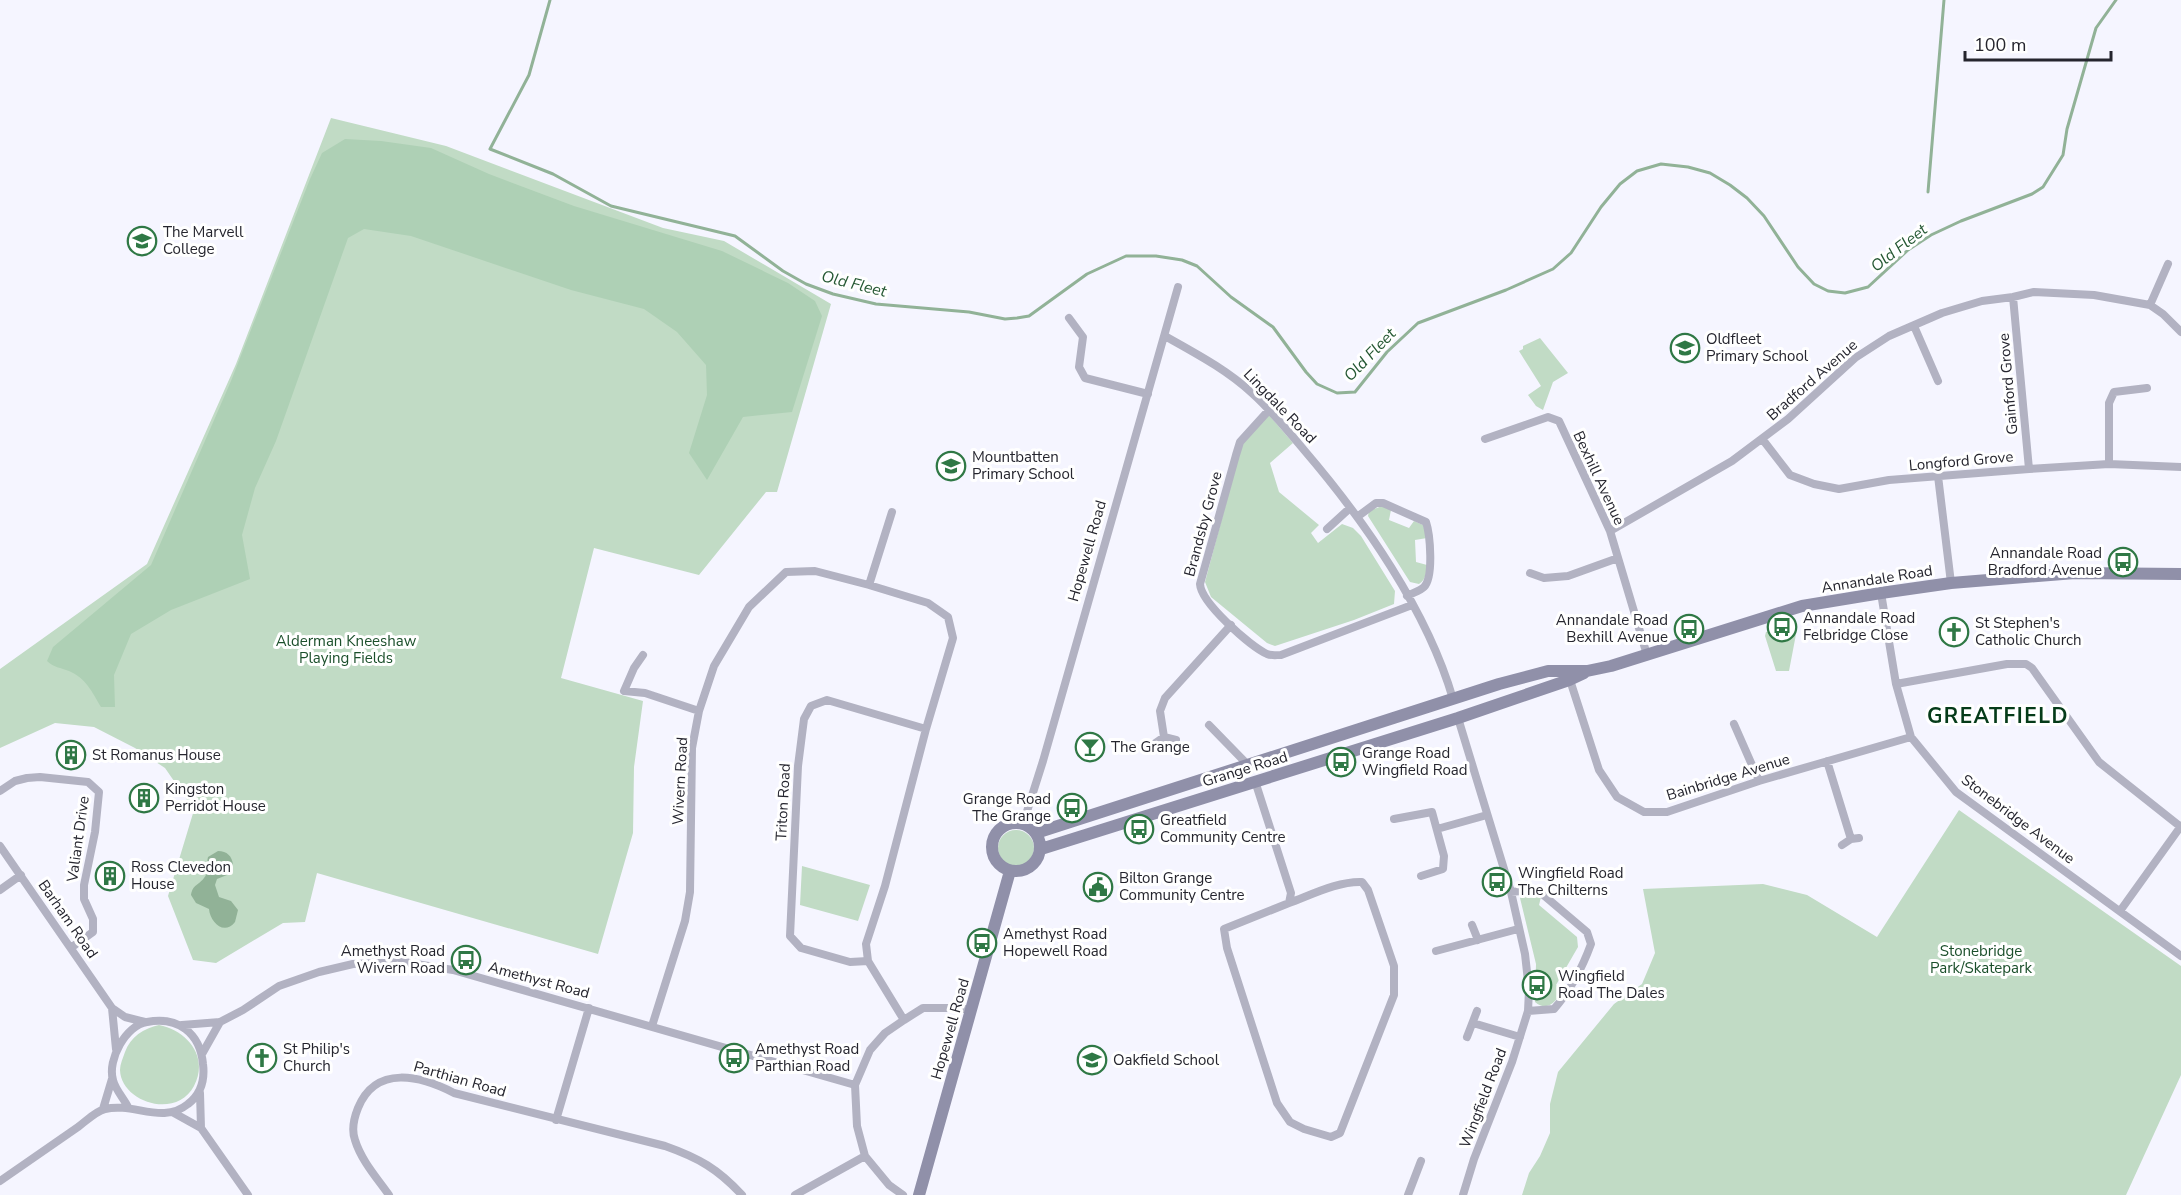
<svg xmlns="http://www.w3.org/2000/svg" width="2181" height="1195" viewBox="0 0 2181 1195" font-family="'Nunito Sans',sans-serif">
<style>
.green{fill:#c1dbc5}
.forest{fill:#aed0b5}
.water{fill:#91b297}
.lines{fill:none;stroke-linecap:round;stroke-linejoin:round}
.stream{stroke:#91b297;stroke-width:3}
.street{stroke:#b2b2c2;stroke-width:8}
.secondary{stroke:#9090a9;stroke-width:12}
.labels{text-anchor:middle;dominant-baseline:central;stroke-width:6;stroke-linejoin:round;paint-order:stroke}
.poi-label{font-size:15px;fill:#25252e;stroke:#fff;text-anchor:start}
.street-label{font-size:15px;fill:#25252e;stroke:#fff}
.park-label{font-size:15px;fill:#1b4f2b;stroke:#fff}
.water-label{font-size:16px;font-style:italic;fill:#255833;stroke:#fff}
.district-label{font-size:21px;font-weight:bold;letter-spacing:1.5px;fill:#053b19;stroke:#fff}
</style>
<rect width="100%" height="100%" fill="#f5f5ff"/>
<path class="green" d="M331,118l115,28 217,82 61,13 107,63 -54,188h-11l-67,83 -105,-27 -33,130 82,23 -9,66 -1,66 -35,121 -281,-81 -12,49 -22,1 -67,40 -23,-3 -25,-64 26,-86 -29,-42 -30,-20 -41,-21 -39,-4 -55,25v-79l147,-105 89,-200z
M1540,338l28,35 -15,9 -10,28 -7,-4 -8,-11 13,-9 -22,-35 4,-2v-3z
M1268,414l25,29 -23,20 9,29 40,33 -8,8 7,10 24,-19 11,4 8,8 34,55 -1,13 -40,16 -79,26 -8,-3 -56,-46 -6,-15 37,-139z
M1382,506l9,4 -2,10 20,8 5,-7 9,4 4,13 -12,2 1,22 11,3c-1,7 -1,15 -8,19l-9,-2 -42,-66 1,-5z
M1796,625l1,4 -8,42h-13l-11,-35 1,-4z
M1959,810l222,156v109l-55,120h-604l7,-22 11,-17 10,-23v-29l8,-32 56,-68 28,-20 13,-31 -12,-64 120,-5 44,11 70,42z
M998 848a18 18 0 1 1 36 0a18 18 0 1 1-36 0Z
M802,866l68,19 -12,36 -58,-16z
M1532,893l9,4 -2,8 38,32 1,10 -22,38 7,5c-6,10 -15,23 -28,12l1,-38 -16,-66 1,-2z
M159,1025c29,6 50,32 35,61 -18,34 -73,16 -74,-16 0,-6 3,-12 5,-18 5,-15 19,-24 34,-27z"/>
<path class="forest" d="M345,139l36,2 50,7 58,26 85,32 148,45 66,32 27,18 7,15 -30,96 -49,5 -36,63 -18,-27 18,-58 -1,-30 -29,-33 -33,-23 -73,-19 -160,-54 -47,-7 -16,9 -72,203 -21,47 -13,47 8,44 -79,31 -40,24 -17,41 1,32h-14c-9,-15 -15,-29 -32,-36 -8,-3 -16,-4 -22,-10l6,-14 98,-82 80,-184 79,-202 12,-26z"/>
<path class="water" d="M218,851c9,0 14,5 15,14l-6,10 -10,4 -2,6 4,12 12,4 7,9 -3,12c-11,14 -25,0 -26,-13l-13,-6 -5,-8c2,-11 7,-9 13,-17 5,-5 2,-14 4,-21z"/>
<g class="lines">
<path class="stream" d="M550,0l-21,75 -39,74 63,25 58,32 124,30 48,35 23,13 27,10 43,10 93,8 36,7 12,-1 12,-2 58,-42 39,-18h30l26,4 15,6 34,31 42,30 33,45 11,12 20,9 18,-1 32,-40 31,-29 88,-33 47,-21 18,-16 30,-46 19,-23 17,-13 24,-7 27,3 22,6 20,12 17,13 17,18 34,51 16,17 14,7 17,2 23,-6 40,-37 23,-15 30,-14 71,-27 11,-7 20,-32 4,-26 29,-101 20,-28
M1928,192l16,-192"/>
<path class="street" d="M2013,297l16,172
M2150,305l18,-41
M1069,318l14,19 -4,30 6,11 63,16
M1914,326l24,55
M1165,336c30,17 61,33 87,57 19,17 36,38 52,57 60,70 123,160 149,249
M1269,410l-29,32 -4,13 -36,129c1,19 50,62 67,70 5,2 9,1 14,1l131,-50
M1485,439l63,-22 11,4 51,110 37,124
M1763,440l27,35 24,9 25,5 50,-9 140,-11 80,-5 72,3
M2109,464v-61l5,-11 33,-4
M1938,476l13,107
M1357,517l19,-14h7l43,19c4,12 8,55 -2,65 -4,4 -12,6 -17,9
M1327,529l23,-21
M1610,531l122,-70 56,-42 67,-61 34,-22 53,-23 40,-12 31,-4 21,-5 60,3 56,10 13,9 18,18
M1530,573l14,5 24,-2 50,-18
M869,585l23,-73
M1881,593l15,91 15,53 45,55 225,164
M643,655l-9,13 -10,23 21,2 54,18
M1569,677l30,93 18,27 27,15h23l92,-31 152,-44
M1896,684l111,-20h19l6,4 67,94 82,65
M1458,718l53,174 14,62 4,36 -1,21 -16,51 -38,97 -11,36
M1734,724l25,57
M1209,725l40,41
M1164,737l-4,-26 5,-13 66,-73
M1154,744l10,-7 12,3
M1827,761l24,78
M1255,781l36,112 -2,10 -65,26 3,19 50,155 13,19 14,7 27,8 9,-4 54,-138v-29l-26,-76 -6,-8c-24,-1 -51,13 -73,21
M0,791l15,-10 12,-3 13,-1 48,5 11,10 -4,40 -11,53v14l9,20v13l-21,15
M1394,819l38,-7 12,44 -1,13 -22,7
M1023,824l20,-63 135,-474
M1437,829l50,-14
M1842,845l9,-6 8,-1
M0,846l112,162 13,9 20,5
M0,890l21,-15
M1511,892l20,-2 10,3 46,39 4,12c-8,22 -21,47 -37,65l-26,2
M2120,911l61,-85
M1472,925l6,15
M1436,951l82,-22
M868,961l-18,1 -49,-14 -11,-12 8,-170 6,-47 7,-13 16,-6 99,29
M112,1008l4,41
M1473,1023l47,14
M182,1025l38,-3 23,-12 36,-24 40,-14 34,-8 51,-2 49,8 402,115
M652,1026l33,-105 5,-29 2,-144 7,-37 15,-45 35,-59 37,-35 29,-1 54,14 59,18 20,14 5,21 -27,91 -41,157 -19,58 2,17 36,59
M1467,1037l10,-26
M202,1054l18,-32
M200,1093l1,35
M103,1109l9,-30
M174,1113l27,15 47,67
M556,1120l33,-112
M0,1181c26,-18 52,-36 78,-54 8,-6 18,-16 27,-18 29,-7 57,16 83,-5 13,-10 17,-24 15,-40 -3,-31 -25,-48 -56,-42 -21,3 -40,38 -34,58 2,9 11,19 15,27
M389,1195c-12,-17 -28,-35 -34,-55 -4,-11 -1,-22 3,-32 18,-44 63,-32 96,-15l211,53c34,12 53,23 77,49
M795,1195l70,-39
M903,1195l-14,-10 -24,-29 -8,-30 -2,-41 15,-35 15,-17 19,-13 19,-12h34l14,2
M1408,1195l13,-34"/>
<path class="secondary" d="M992 847a24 24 0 1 1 48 0a24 24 0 1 1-48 0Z
M1036,833l463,-149 49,-13h39l24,-5 191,-60 79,-13 70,-10 124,-10 106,1
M1041,849l417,-131 111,-38 15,-7
M919,1195l91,-324"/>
</g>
<defs>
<g id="school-ring" transform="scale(1.5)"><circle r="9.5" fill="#fff" stroke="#2f7845" stroke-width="1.5"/><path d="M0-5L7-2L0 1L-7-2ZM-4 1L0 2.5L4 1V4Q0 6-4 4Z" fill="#2f7845"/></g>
<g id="bus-ring" transform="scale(1.5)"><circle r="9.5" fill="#fff" stroke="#2f7845" stroke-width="1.5"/><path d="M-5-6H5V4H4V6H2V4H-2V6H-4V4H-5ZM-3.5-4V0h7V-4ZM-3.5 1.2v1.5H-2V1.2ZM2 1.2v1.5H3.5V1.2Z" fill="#2f7845"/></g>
<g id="church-ring" transform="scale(1.5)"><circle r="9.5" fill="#fff" stroke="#2f7845" stroke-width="1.5"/><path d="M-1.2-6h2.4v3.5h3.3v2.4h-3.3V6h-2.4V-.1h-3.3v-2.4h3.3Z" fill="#2f7845"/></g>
<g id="bar-ring" transform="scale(1.5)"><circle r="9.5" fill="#fff" stroke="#2f7845" stroke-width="1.5"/><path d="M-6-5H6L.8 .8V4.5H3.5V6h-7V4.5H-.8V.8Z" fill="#2f7845"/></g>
<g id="building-ring" transform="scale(1.5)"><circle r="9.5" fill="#fff" stroke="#2f7845" stroke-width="1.5"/><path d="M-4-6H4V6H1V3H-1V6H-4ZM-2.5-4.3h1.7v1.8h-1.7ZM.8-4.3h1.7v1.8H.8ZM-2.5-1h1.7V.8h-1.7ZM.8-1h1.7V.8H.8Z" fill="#2f7845"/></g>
<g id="civic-ring" transform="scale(1.5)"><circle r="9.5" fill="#fff" stroke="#2f7845" stroke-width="1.5"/><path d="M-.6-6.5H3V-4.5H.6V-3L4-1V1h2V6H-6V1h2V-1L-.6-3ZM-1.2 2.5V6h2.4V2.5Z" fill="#2f7845"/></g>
</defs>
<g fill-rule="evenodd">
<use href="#school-ring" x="142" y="241"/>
<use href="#school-ring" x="1685" y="348"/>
<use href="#school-ring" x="951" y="466"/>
<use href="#bus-ring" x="2123" y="562"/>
<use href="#bus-ring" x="1782" y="627"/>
<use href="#bus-ring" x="1689" y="629"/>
<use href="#church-ring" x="1954" y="632"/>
<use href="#bar-ring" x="1090" y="747"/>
<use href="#building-ring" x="71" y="755"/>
<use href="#bus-ring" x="1341" y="762"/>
<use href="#building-ring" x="144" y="798"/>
<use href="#bus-ring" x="1072" y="808"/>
<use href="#bus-ring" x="1139" y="829"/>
<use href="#building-ring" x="110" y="876"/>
<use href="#bus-ring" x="1497" y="882"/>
<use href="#civic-ring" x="1098" y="887"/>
<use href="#bus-ring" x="982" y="943"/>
<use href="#bus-ring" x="466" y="960"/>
<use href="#bus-ring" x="1537" y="985"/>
<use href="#church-ring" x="262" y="1058"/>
<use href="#bus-ring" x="734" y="1058"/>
<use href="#school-ring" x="1092" y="1060"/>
</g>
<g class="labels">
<g class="poi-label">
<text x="163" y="232">The Marvell<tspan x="163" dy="17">College</tspan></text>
<text x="1706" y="339">Oldfleet<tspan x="1706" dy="17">Primary School</tspan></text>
<text x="972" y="457">Mountbatten<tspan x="972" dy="17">Primary School</tspan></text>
<text x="2102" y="553" text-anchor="end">Annandale Road<tspan x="2102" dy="17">Bradford Avenue</tspan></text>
<text x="1803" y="618">Annandale Road<tspan x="1803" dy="17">Felbridge Close</tspan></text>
<text x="1668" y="620" text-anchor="end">Annandale Road<tspan x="1668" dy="17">Bexhill Avenue</tspan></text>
<text x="1975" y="623">St Stephen's<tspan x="1975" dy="17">Catholic Church</tspan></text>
<text x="1111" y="747">The Grange</text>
<text x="1362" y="753">Grange Road<tspan x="1362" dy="17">Wingfield Road</tspan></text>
<text x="92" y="755">St Romanus House</text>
<text x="165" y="789">Kingston<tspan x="165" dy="17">Perridot House</tspan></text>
<text x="1051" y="799" text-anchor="end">Grange Road<tspan x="1051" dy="17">The Grange</tspan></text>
<text x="1160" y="820">Greatfield<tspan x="1160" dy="17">Community Centre</tspan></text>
<text x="131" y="867">Ross Clevedon<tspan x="131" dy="17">House</tspan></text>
<text x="1518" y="873">Wingfield Road<tspan x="1518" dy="17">The Chilterns</tspan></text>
<text x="1119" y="878">Bilton Grange<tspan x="1119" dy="17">Community Centre</tspan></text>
<text x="1003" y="934">Amethyst Road<tspan x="1003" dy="17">Hopewell Road</tspan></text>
<text x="445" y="951" text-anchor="end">Amethyst Road<tspan x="445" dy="17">Wivern Road</tspan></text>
<text x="1558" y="976">Wingfield<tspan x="1558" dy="17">Road The Dales</tspan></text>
<text x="283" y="1049">St Philip's<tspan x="283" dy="17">Church</tspan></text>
<text x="755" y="1049">Amethyst Road<tspan x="755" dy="17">Parthian Road</tspan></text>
<text x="1113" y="1060">Oakfield School</text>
</g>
<g class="street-label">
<text transform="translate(1812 380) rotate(-41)">Bradford Avenue</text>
<text transform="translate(2008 384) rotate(-95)">Gainford Grove</text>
<text transform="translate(1280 406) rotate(46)">Lingdale Road</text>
<text transform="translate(1961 461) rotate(-5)">Longford Grove</text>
<text transform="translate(1599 478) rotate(65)">Bexhill Avenue</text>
<text transform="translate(1203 524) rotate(-75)">Brandsby Grove</text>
<text transform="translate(1087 551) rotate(-74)">Hopewell Road</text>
<text transform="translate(1877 579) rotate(-9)">Annandale Road</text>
<text transform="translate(1245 769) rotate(-17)">Grange Road</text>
<text transform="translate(1728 777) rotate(-17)">Bainbridge Avenue</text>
<text transform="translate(680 781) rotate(-87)">Wivern Road</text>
<text transform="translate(783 802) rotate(-87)">Triton Road</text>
<text transform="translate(2018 819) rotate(37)">Stonebridge Avenue</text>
<text transform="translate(78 839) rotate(-82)">Valiant Drive</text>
<text transform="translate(68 919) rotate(55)">Barham Road</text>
<text transform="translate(539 980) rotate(15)">Amethyst Road</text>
<text transform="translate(950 1029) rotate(-74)">Hopewell Road</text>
<text transform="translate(460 1079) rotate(16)">Parthian Road</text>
<text transform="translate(1483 1098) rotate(-69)">Wingfield Road</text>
</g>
<g class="park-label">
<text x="346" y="641">Alderman Kneeshaw<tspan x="346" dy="17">Playing Fields</tspan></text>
<text x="1981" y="951">Stonebridge<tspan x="1981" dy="17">Park/Skatepark</tspan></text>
</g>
<g class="water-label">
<text transform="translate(1899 248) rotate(-38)">Old Fleet</text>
<text transform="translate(854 284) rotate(14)">Old Fleet</text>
<text transform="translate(1370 355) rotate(-46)">Old Fleet</text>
</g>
<g class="district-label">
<text x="1998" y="716">GREATFIELD</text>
</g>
</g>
<path d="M1965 51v9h146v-9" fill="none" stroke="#25252e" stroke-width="3"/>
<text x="1974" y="51" font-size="18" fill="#25252e" stroke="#ffffff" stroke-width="4.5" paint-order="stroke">100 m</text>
</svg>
